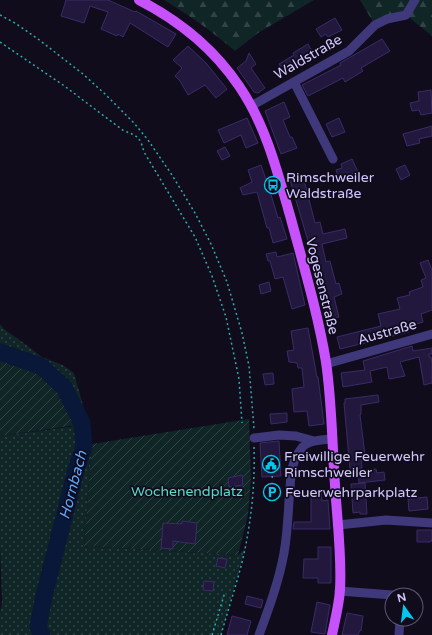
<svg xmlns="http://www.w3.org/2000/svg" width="432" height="635" viewBox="0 0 432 635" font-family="'Varela Round',sans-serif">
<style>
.grass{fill:url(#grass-dots)}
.forest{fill:url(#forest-firs)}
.garden{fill:url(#garden-furrows)}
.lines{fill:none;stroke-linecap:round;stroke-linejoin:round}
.river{stroke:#091738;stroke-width:17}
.building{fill:#22183d;stroke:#3b2b68}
.path{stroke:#2faaab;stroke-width:1.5;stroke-dasharray:2 3;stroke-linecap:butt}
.minor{stroke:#3f387b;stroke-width:9}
.major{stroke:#c752fb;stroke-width:10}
.labels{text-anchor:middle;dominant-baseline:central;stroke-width:3.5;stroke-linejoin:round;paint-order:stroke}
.street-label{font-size:14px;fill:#d2c8fe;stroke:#100c1c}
.poi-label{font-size:14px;fill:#d2c8fe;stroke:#100c1c;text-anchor:start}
.park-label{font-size:14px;fill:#57dbc3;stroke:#100c1c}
.water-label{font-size:15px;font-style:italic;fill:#59a5fb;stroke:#100c1c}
</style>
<defs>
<pattern id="grass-dots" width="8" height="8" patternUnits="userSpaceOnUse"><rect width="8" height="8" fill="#0f2526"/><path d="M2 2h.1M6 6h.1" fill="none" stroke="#314347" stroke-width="1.8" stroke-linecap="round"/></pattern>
<pattern id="forest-firs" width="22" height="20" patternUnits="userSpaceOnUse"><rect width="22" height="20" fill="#0f2526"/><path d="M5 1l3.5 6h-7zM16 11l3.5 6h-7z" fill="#314347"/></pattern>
<pattern id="garden-furrows" width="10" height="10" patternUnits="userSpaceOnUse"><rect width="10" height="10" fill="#0f2526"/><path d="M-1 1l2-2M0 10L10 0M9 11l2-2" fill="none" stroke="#314347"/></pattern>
</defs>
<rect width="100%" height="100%" fill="#100c1c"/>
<path class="grass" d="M0,324l4,5 17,12 21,16 21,8 11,8 14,50 4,21 -8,102 154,9 7,-6 -24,86h-221v-22l2,-12 -2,-54v-111l76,-10 -28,-48 -36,-13 -12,-7z"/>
<path class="forest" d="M164,0h150l-56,33 -23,18c-22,-19 -46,-36 -71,-51z
M360,0h72v36l-26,-21 -31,10z"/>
<path class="garden" d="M0,358l12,7 36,13 21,26 8,21 -77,11z
M249,419l2,61 -3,35 -10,40 -154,-9 8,-102z"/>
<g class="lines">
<path class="river" d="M0,352l41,14 23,21 18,36 2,23 -8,24 -32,126 -6,31 4,8"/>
</g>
<path class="building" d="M66,0h42l27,12 1,-1 40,23 -8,13 -38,-24 -7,14 -5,-3 -1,2 -16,-7 7,-17 -18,-6 -6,17 -23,-7z
M335,18l7,12 -14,7 -2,-3 -5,3 -5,-8z
M382,39l8,12 -29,17 2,3 -18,11 -2,-4 -35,18 -6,-11 39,-20 -1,-2z
M308,44l7,13 -30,17 -6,-10 15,-9 -1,-2z
M188,46l18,17 21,26 -11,9 -11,-13 -17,10 -8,-14 -5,-5 7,-8 -9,-8z
M249,53l7,11 -5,4 14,20 -7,5 -4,-1 -17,-24 9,-7z
M431,90l1,23 -11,2 -2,-5 -7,1 -2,-8 9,-2 -1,-9z
M284,102l6,15 -7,3 7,17h2l5,11 -16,6 -16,-43z
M247,118l11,25 -12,5 -5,-13 -17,8 -6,-13z
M339,118l6,14 -13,5 -6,-13z
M432,126v10l-13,3 1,4 -13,3 -4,-12z
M225,147l5,9 -8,4 -5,-9z
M352,159l6,13 -19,6 -3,-8 6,-2 -1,-4z
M261,165l8,23 9,30 2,-1 7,22 -14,4 -4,-15h-2l-10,-36 -14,3 -3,-7 12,-6 -4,-12z
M405,165l5,10 -9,5 -5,-11z
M303,176l12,47 5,-1 3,12 22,-5 2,9 -25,6 4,18 4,-1 6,23 3,-1 3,11 -8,3 5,20 -11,3 -20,-79 -18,-61z
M276,252l1,5 16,-4 12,52 -13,4 -9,-32 -8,2 -5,-18h-2l-2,-7z
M428,260l4,10v40l-11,4 2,8 -16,5 2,5 -69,17 -3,-12 44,-11 -3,-12 22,-5 -3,-11 13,-3 -1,-3 14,-5 -2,-7 5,-2 -6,-15z
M269,282l2,9 -10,3 -2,-9z
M308,328l9,49h1l6,47 -15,2 -2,-15 -13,1 -2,-23 12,-2 -2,-19h-4l-1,-5 -8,-1 -2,-11 7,-1 -3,-19z
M412,346l1,5 19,-3v6h-3v3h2l1,6v20l-8,2 -5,-28 -19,5 5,14 -16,3 -2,-12 -17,4 2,11 -29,5 -2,-14 24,-3 -2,-9z
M273,373l1,11 -9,1 -2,-11z
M378,395l1,7 -18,3v9l-1,1 5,40 -4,1 1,12 -12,1 -6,-66h1v-4z
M287,413v9l-16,2 -1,-10z
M279,441l2,35 -19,1 -2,-34z
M376,469l1,4 7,-1 1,8 -26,3 -1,-12z
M242,475l1,10 -14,2 -1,-9z
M365,483l2,31h-7v-2l-7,1 -2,-29z
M311,493h10l1,8 6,-1 2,29h-37l1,-7h17z
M427,497l1,12 -19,2 -1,-12z
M182,521l15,2 -2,21 -22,-3v8l-12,-1 2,-25 19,1z
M417,530h15v11h-2v1h-13z
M318,547h13v36h-13v-5h-15l1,-19h14z
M218,558l9,1 -2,9 -9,-2z
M204,581l10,1 -1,9 -10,-1z
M247,596l16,4 -2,8 -16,-4z
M317,602l13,3 -5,29 -14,-2z
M347,613l16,3 -2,15 -1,-1 -2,5h-16z
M232,616l19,5 -4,14h-20z"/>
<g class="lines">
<path class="path" d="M0,15l15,8 23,16 45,35 22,20 29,29 14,17 24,35 23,38 16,31 16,38 15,51 7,33 5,63
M0,42l63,43 61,46c15,5 16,7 20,21l51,85 17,39 14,41 13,62 3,44
M272,476l1,5
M212,635l13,-43
M221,635c8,-29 18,-57 24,-86 7,-34 10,-68 9,-102"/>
<path class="minor" d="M294,82l39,77
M251,106l98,-55 26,-26 12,-6 19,-4 9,-15
M326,364l106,-30
M254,438l25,-3 17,1 18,5
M338,525l48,-5 46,3
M339,591l54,4
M259,635c10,-27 20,-54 25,-82 3,-17 4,-34 5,-52 2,-18 0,-37 12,-52 6,-9 21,-9 31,-10
M399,635l1,-16"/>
<path class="major" d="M139,0c39,20 75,49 100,86 27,39 39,88 52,133 13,48 27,95 35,143 6,41 6,82 9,123 2,35 7,70 5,105 -1,15 -5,30 -8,45"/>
</g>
<defs>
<g id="bus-ring" transform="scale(0.9)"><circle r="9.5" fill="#100c1c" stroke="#05c6ed" stroke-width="1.5"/><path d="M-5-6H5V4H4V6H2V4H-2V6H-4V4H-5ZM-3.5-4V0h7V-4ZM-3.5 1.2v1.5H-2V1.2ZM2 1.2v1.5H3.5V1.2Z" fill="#05c6ed"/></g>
<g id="civic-ring" transform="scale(0.9)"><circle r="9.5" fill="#100c1c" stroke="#05c6ed" stroke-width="1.5"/><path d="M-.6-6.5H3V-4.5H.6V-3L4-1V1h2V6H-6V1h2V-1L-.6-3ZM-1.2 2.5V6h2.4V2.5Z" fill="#05c6ed"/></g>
<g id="parking-ring" transform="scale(0.9)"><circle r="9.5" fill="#100c1c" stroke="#05c6ed" stroke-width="1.5"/><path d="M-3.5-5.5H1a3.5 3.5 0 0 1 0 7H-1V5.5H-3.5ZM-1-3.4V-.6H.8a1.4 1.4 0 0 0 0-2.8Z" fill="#05c6ed"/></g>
</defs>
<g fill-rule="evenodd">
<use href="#bus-ring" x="273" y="185"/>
<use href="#civic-ring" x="271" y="464"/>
<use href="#parking-ring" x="272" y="492"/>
</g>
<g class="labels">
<g class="street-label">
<text transform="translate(308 57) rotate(-30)">Waldstraße</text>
<text transform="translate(322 286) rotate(76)">Vogesenstraße</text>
<text transform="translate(387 332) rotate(-16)">Austraße</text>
</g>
<g class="poi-label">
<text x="286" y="177">Rimschweiler<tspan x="286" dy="16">Waldstraße</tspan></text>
<text x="284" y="456">Freiwillige Feuerwehr<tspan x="284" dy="16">Rimschweiler</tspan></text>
<text x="285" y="492">Feuerwehrparkplatz</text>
</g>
<g class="park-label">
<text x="187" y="491">Wochenendplatz</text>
</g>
<g class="water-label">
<text transform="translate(73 485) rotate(-75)">Hornbach</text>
</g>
</g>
<g transform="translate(404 607) rotate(346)"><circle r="19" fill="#100c1c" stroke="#5e5776"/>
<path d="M0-3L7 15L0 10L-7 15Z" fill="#05c6ed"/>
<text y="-6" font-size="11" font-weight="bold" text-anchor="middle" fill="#d2c8fe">N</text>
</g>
</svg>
